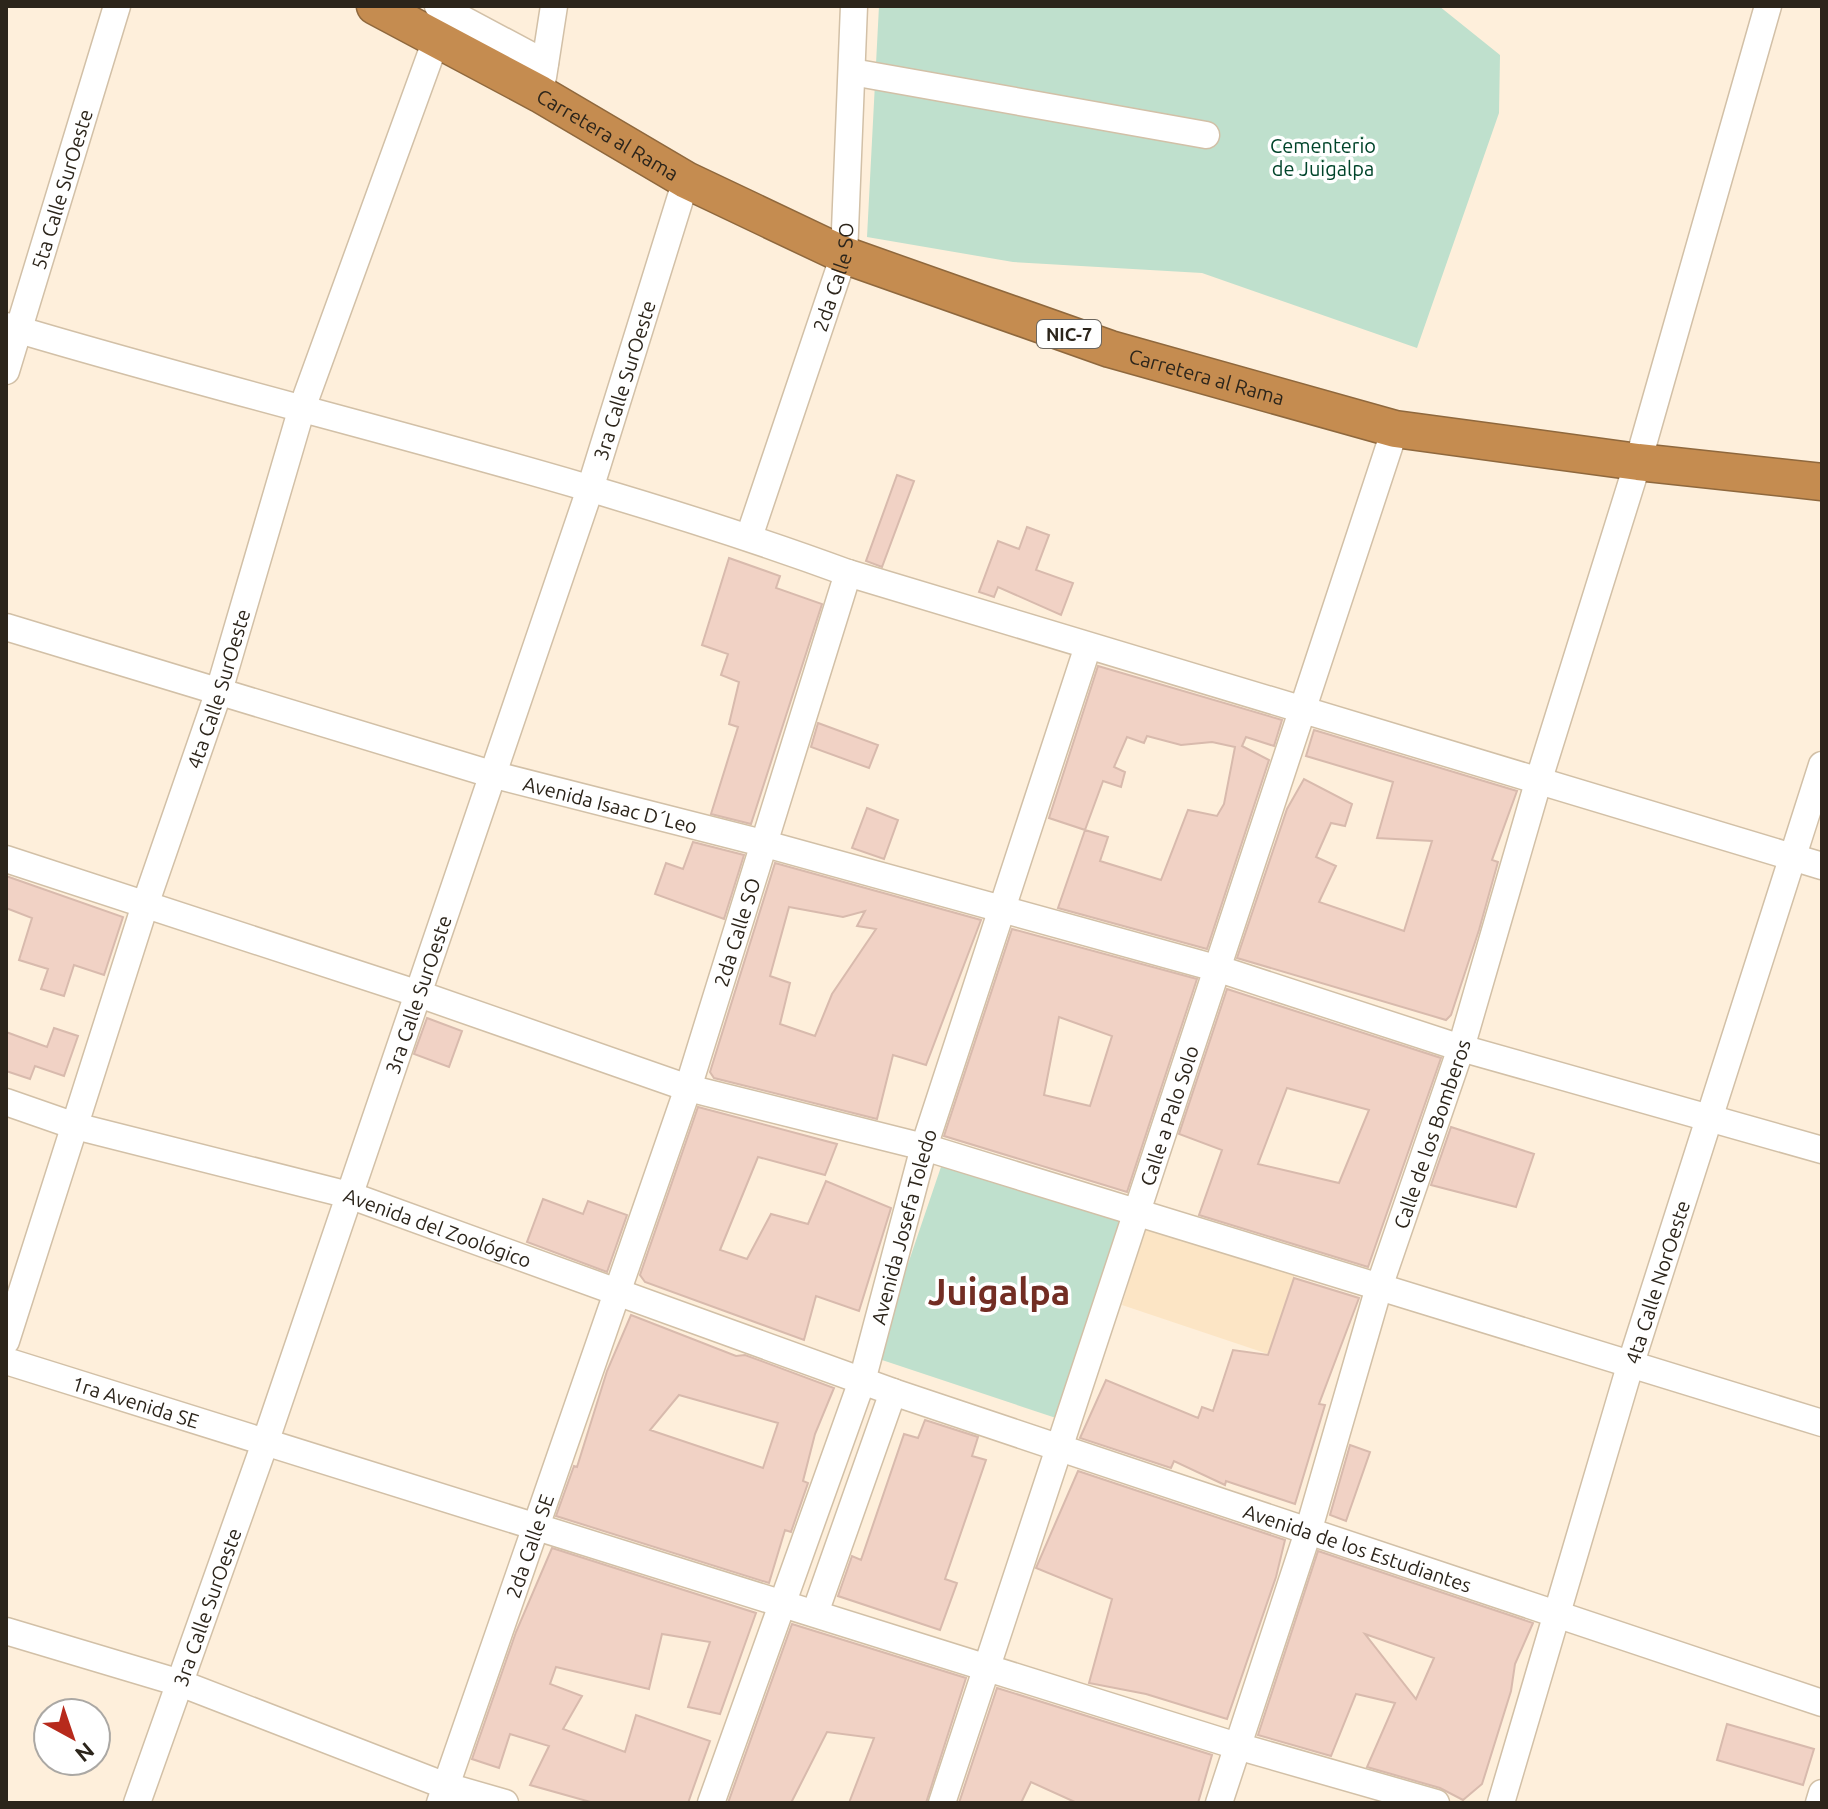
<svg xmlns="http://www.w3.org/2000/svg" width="1828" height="1809" viewBox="0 0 1828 1809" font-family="Ubuntu,sans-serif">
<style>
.built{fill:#fce5c5}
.green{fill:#bfe0cd}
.building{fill:#f1d2c5;stroke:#d8baad;stroke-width:2;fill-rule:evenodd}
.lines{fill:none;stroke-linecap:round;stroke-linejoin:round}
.minor-casing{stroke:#d2c0a7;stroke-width:29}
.highway-casing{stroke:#8f683d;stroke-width:39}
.minor{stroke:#fff;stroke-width:26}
.highway{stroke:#c58c50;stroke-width:36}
.labels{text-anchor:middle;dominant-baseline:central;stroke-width:7;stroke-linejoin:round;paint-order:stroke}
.shield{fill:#fff;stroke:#6b665f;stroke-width:2}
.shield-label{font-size:18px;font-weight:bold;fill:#2c251b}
.street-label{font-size:20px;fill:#2c251b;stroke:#fff}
.park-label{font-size:20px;fill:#00442a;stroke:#fff}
.town-label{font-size:36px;font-weight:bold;fill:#722d23;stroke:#fff}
</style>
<rect width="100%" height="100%" fill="#feefdb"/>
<path class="built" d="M1145,1226l150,48 -27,80 -146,-49z"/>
<path class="green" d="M879,6h560l61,49 -1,58 -82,235 -215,-75 -189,-11 -146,-25z
M943,1161l186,62 -67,197 -186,-62z"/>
<path class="building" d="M897,475l17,6 -32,86 -16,-6z
M1027,527l22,8 -13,35 37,13 -12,32 -63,-28 -4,10 -15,-5 19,-51 21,8z
M729,558l51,18 -4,12 46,16 -71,220 -40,-10 27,-87 -9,-3 10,-42 -18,-7 7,-21 -26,-9z
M1098,666l184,54 -8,26 -28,-9 -4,9 27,14 -62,189 -149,-41 27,-78 -36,-12zM1147,736l34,9 31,-3 23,5 -11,57 -7,12 -29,-6 -27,70 -61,-19 8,-24 -23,-7 18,-49 18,6 4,-15 -11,-5 13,-30 17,6z
M818,723l60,22 -9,23 -58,-21z
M1314,730l203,61 -25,69 6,2 -19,68 -28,85 -5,5 -209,-62 50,-149 17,-30 48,25 -7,22 -14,-3 -15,34 20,9 -17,36 85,29 28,-90 -55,-3 16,-56 -87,-26z
M867,808l31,12 -14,39 -32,-11z
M693,842l51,13 -20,64 -69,-25 11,-31 17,6z
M775,863l206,57 -55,145 -33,-10 -16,64 -163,-41 -4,-6zM789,907l54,10 22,-6 -8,15 19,3 -44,65 -17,42 -35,-12 10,-41 -20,-7z
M6,876l117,41 -19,58 -30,-10 -10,31 -23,-7 7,-20 -29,-9 13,-42 -26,-10z
M1012,929l185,50 -70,213 -183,-56zM1059,1017l53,19 -22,70 -46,-11z
M1227,989l214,69 -73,209 -169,-52 23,-65 -43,-16zM1287,1088l82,22 -30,73 -81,-19z
M427,1018l35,13 -13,36 -35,-13z
M54,1028l24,8 -14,40 -29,-10 -5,13 -24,-8v-39l41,15z
M698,1107l139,37 -12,31 -67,-18 -38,93 27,9 24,-45 37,10 18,-43 65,27 -32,103 -43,-15 -12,44 -159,-58 -5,-7z
M1451,1127l83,27 -18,53 -85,-22z
M543,1199l40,15 5,-13 39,14 -20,57 -80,-30z
M1294,1278l65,20 -40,106 6,1 -30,99 -69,-23 -1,4 -51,-24 -3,7 -91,-30 26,-58 92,38 4,-11 11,4 20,-61 35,5z
M631,1315l105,41 9,-1 89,33 -19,46 -12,47 5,2 -17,49 -6,-2 -16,53 -213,-67 18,-50 3,1 30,-96zM679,1395l99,28 -15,45 -113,-38z
M925,1420l53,17 -6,19 14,4 -41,119 12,4 -17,47 -102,-34 14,-40 9,4 43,-126 14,4z
M1350,1445l20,7 -24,69 -16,-6z
M1078,1471l207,69 -9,37 -49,142 -81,-25 -57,-11 23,-84 -76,-31z
M552,1548l204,65 -36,101 -32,-7 22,-65 -48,-8 -13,55 -93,-22 -6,17 32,12 -19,33 62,23 11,-37 74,26 -22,62h-94l-64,-18 19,-39 -39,-12 -11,34 -27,-9 44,-127z
M1318,1551l215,72 -18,41 -4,27 -29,93 -19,16 -23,-12 -73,-21 28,-64 -39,-9 -25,62 -73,-21zM1365,1634l69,24 -18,41z
M792,1624l174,54 -40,125h-77l25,-65 -47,-6 -36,71h-63z
M997,1688l215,67 -14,48h-121l-46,-21 -10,21h-62z
M1727,1724l87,25 -11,36 -86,-25z"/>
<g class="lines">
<g class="minor-casing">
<g id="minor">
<path d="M438,6l107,57"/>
<path d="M852,72l354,63"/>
<path d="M543,77l11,-71"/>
<path d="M6,326c280,84 568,146 842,247l974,293"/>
<path id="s1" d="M6,371l111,-365"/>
<path id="s2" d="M749,537l95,-282 10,-249"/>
<path id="s3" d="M6,627l485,147 271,69 457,126 242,79 361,102"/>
<path d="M6,859l413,135 269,94 236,59 898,276"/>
<path id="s4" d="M6,1102l69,24 274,69 544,197 -78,221"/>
<path id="s5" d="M6,1341l139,-436 74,-214 82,-280 135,-371"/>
<path id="s6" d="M6,1361l1231,385 199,57"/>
<path id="s7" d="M893,1392l929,311"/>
<path d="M6,1631l174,52 266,103 59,17"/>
<path id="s8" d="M137,1803l129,-363 324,-951 96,-309"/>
<path id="s9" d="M440,1803l248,-715 160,-515"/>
<path id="s10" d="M711,1803l151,-422 62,-234 164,-501"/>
<path id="s11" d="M942,1803l453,-1374"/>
<path id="s12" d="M1219,1803l89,-271 71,-245 82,-239 78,-269 99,-317 130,-456"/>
<path id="s13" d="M1501,1803l129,-437 192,-601"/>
<path d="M1819,1803l3,-10"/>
</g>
</g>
<g class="highway-casing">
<g id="highway">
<path id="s14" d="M375,6l165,88 146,86 158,75 266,94 285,80 243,33 184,20"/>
</g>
</g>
<use href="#minor" class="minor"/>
<use href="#highway" class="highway"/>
</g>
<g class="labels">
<rect class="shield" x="1037" y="320" width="64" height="28" rx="6"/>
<g class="shield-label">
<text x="1069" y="334">NIC-7</text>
</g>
<g class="street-label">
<text stroke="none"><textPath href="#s14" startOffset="266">Carretera al Rama</textPath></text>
<text stroke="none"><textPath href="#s1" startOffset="190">5ta Calle SurOeste</textPath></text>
<text stroke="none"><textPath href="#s2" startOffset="274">2da Calle SO</textPath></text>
<text stroke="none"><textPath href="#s14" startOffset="914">Carretera al Rama</textPath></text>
<text stroke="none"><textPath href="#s8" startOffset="1504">3ra Calle SurOeste</textPath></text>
<text stroke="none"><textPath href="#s5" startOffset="686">4ta Calle SurOeste</textPath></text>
<text stroke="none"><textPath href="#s3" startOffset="630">Avenida Isaac D´Leo</textPath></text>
<text stroke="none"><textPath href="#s9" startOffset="920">2da Calle SO</textPath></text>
<text stroke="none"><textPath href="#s8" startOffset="856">3ra Calle SurOeste</textPath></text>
<text stroke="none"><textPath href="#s11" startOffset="724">Calle a Palo Solo</textPath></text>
<text stroke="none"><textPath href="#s12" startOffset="702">Calle de los Bomberos</textPath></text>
<text stroke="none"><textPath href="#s10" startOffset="608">Avenida Josefa Toledo</textPath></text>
<text stroke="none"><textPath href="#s4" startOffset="450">Avenida del Zoológico</textPath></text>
<text stroke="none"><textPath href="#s13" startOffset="544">4ta Calle NorOeste</textPath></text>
<text stroke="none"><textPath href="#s6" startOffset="136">1ra Avenida SE</textPath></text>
<text stroke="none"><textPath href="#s9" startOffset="272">2da Calle SE</textPath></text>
<text stroke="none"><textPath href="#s7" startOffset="490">Avenida de los Estudiantes</textPath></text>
<text stroke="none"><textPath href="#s8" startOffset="208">3ra Calle SurOeste</textPath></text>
</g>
<g class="park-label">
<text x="1323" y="145">Cementerio<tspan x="1323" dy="23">de Juigalpa</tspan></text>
</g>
<g class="town-label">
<text x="999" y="1291">Juigalpa</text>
</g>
</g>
<rect width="1828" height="1809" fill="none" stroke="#2c251b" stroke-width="16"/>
<g transform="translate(72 1737) rotate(140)"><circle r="38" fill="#ffffff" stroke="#aba8a4" stroke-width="2"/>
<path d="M0-6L14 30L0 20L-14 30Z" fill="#b72a1c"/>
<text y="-12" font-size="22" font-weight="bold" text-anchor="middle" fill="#2c251b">N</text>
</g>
</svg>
